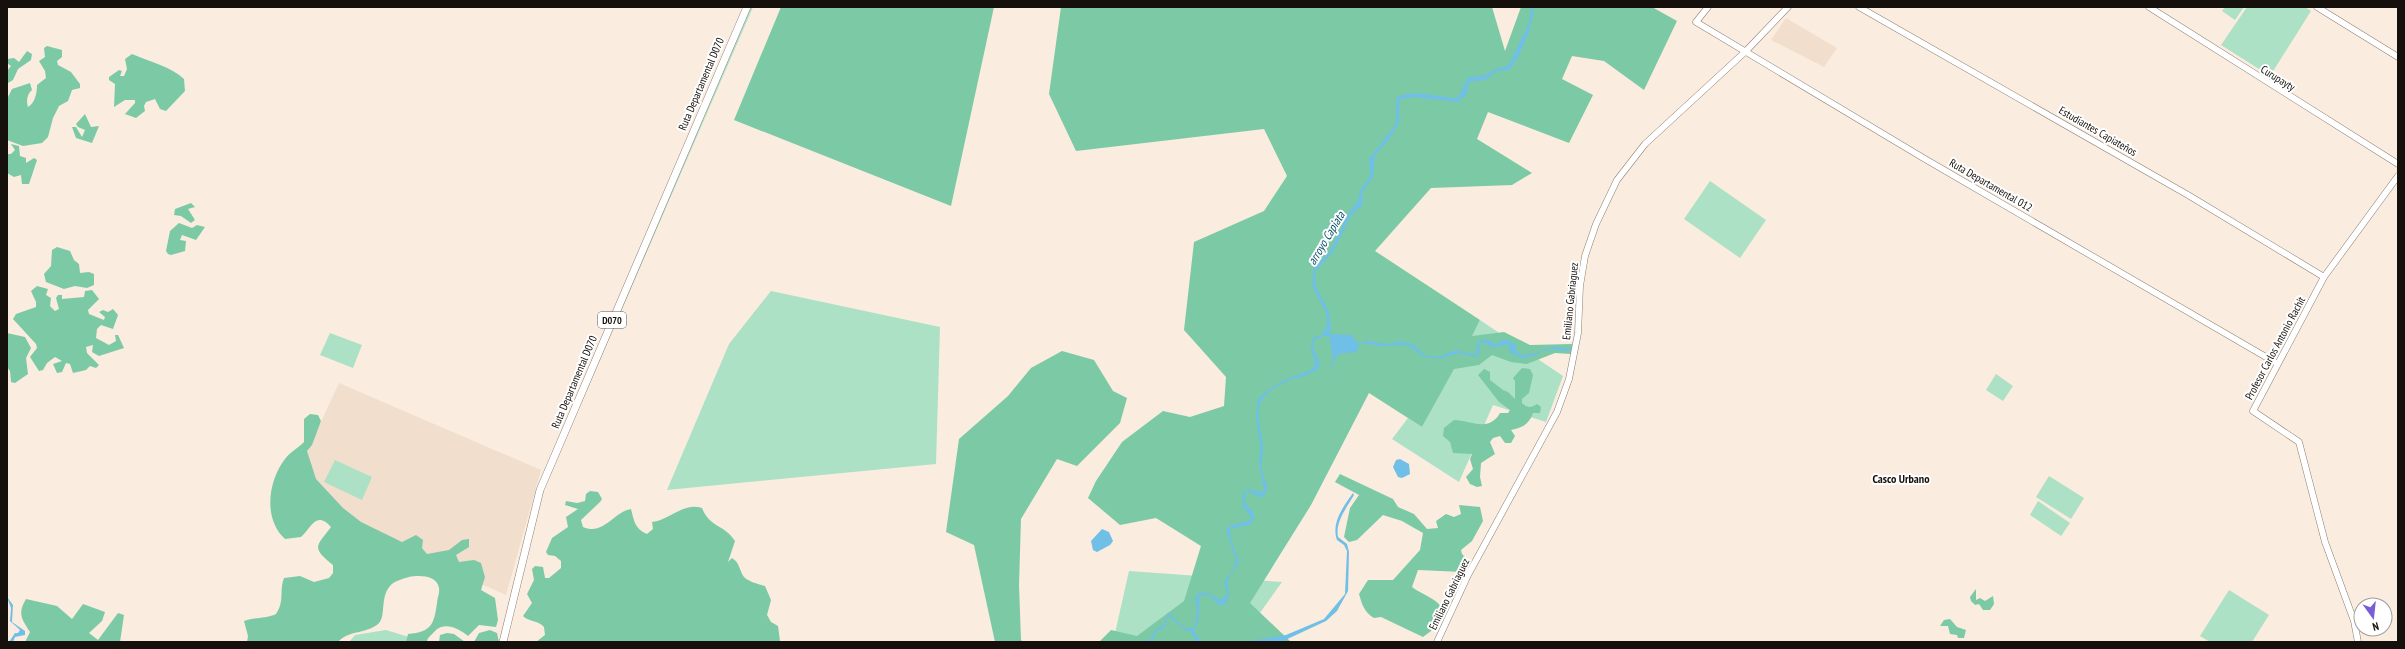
<svg xmlns="http://www.w3.org/2000/svg" width="2405" height="649" viewBox="0 0 2405 649" font-family="'PT Sans Narrow',sans-serif">
<style>
.built{fill:#f2decc}
.green{fill:#ace1c6}
.forest{fill:#7bcaa5}
.water{fill:#70bfe6}
.lines{fill:none;stroke-linecap:round;stroke-linejoin:round}
.secondary-casing{stroke:#8d8074;stroke-width:7}
.primary-casing{stroke:#8d8074;stroke-width:8}
.secondary{stroke:#fff;stroke-width:6}
.primary{stroke:#fff;stroke-width:7}
.labels{text-anchor:middle;dominant-baseline:central;stroke-width:4;stroke-linejoin:round;paint-order:stroke}
.shield{fill:#fff;stroke:#5b5855;stroke-width:1}
.shield-label{font-size:10px;font-weight:bold;fill:#15100c}
.street-label{font-size:11px;fill:#15100c;stroke:#fff}
.water-label{font-size:12px;font-style:italic;fill:#0c4f69;stroke:#fff}
.neighbourhood-label{font-size:12px;font-weight:bold;fill:#15100c;stroke:#fff}
</style>
<rect width="100%" height="100%" fill="#faecdf"/>
<path class="built" d="M1786,18l51,30 -13,19 -53,-27z
M339,383l202,87 -35,125 -161,-72 -45,-56z"/>
<path class="green" d="M750,7h3l-172,397 -2,-2z
M2225,7h19l-9,13 -13,-9z
M2247,7h58l6,4 -41,65 -49,-31z
M1710,181l56,39 -26,38 -56,-39z
M771,291l169,36 -4,137 -269,26 62,-146z
M1480,320l83,56 -17,46 -53,-17 -34,77 -67,-43 16,-21 14,9z
M330,333l32,12 -9,23 -33,-13z
M1996,374l17,12 -10,15 -17,-11z
M335,460l37,17 -10,23 -38,-18z
M2049,476l35,22 -13,21 -35,-22z
M2038,501l32,22 -9,13 -31,-21z
M1129,571l153,11 -43,60h-126z
M2229,590l40,25 -17,27h-42l-10,-6z
M386,630l39,12h-76l6,-7z"/>
<path class="forest" d="M781,7h213l-43,199 -217,-86z
M1061,7h431l13,44 16,-44h131l25,14 -33,69 -40,-29 -32,-5 -10,23 31,16 -24,48 -81,-31 -11,27 55,34 -20,12 -81,3 -56,63 105,69 -8,16 32,-4 26,13 42,-1 -1,10 -16,-1 -28,11 -16,-2 -19,-7 -13,10 -25,4 -32,58 -53,-34 -58,112 -61,98 41,39h-192l12,-12 26,6 47,-35 17,-55 -45,-28 -36,7 -32,-27 8,-17 26,-39 41,-31 27,6 34,-11 2,-29 -42,-47 10,-88 70,-31 23,-35 -23,-47 -188,22 -27,-57z
M47,46l15,4v7l-5,4 1,4 13,7 9,12v4l-8,2 -4,11 -9,5 -6,12 -5,19 -6,6 -19,3 -16,-6v-41l5,-10 18,-6 2,7c-5,4 -6,11 -4,17 7,-4 9,-14 9,-22l9,-7 -1,-7 -6,-10 6,-4 -1,-9z
M27,51l5,3 -1,6 -13,9 -5,11 -5,3 -1,-12 4,-5 -4,-3v-4l7,-1 5,4z
M132,54c18,8 38,12 52,25l1,12 -19,20 -6,-2 -5,-10 -9,3 -2,4 1,5 -9,7 -11,-4 10,-11v-3h-10l-11,7 1,-23 -6,-4v-3l10,-7 3,1 -2,5h4l3,-7 -2,-10z
M85,114l6,13 8,-1 -7,17 -16,-5 -4,-11h4l6,10 3,-7 -7,-3 -2,-3z
M11,144l8,2 1,10 6,2v5l8,-5 3,2 -8,24h-7l-1,-9 -7,2 -7,-4v-19h4l4,-4z
M191,203l4,4 -7,2 7,11 -4,3 -10,-7 -7,-1 1,-6z
M179,223l13,5 5,-3 8,2 -9,13 -14,-5 -2,5 6,1 -1,10 -14,4 -3,-1 -2,-3 4,-20z
M57,247l13,4 4,9 5,4 1,9 9,-1 5,2v11l-7,3 -12,-2 -11,3 -18,-7 -2,-8 7,-8 1,-16z
M37,286l11,3 -2,6 5,3 -1,8 5,5 4,-2 -3,-11 2,-3h4v4l22,-2 1,-6 7,-1 7,9 -11,11 1,4 15,6 1,-3 -6,-5 4,-2 5,2 5,-3 5,6 -5,14 -12,-4 -4,4 -1,9 13,7 7,-4 -1,-6h3l6,13 -25,8 -7,-4 1,-7 -7,2 1,6 12,12 -3,3 -6,-2 -4,4 -13,3 -3,-9 -4,-1 -4,9 -5,1 -4,-9 9,-3 -7,-4 -8,6 -4,7 -4,1 -9,-14 7,-9 -1,-4 -23,-25 3,-5 20,-7v-5l-5,-11z
M7,333l18,4 6,11 -5,10 2,16 -13,9 -4,-1 -1,-11 -3,-4z
M1062,351l32,9 19,31 14,7 -7,25 -43,43 -20,-7 -36,60 -2,66 2,55 2,2h-28l-21,-97 -28,-13 13,-93 49,-43 23,-28z
M1522,368l8,1 3,6 -4,18 -7,6v4c5,5 9,5 15,1l4,3 -1,6h-7c-4,12 -12,15 -22,17l4,6 -4,7h-6l-5,-7 -7,2 -3,4 5,12 -14,9 -1,14 2,9 -5,1 -7,-3 -4,-7 7,-8 -3,-10 2,-5 -19,-1 -3,-11 -7,-6 1,-8 10,-8c15,0 35,13 46,-7h8l2,-3 -11,-8 -21,-27 6,-6 6,3v8l13,10 5,2 7,7v-18l-2,-3z
M310,414l8,1 3,6 -9,24 -5,6 9,28 27,29 18,14 41,20 14,-7 7,5 -1,8 5,6 22,-4 13,-10 7,-1v8l-13,8 3,7 15,-2 7,3 4,14 -4,13 14,8 3,22 -2,7 -17,-2 -11,11c-10,-8 -24,-15 -34,-4 -3,4 -7,5 -7,10h-21l2,-8c24,-2 26,-10 29,-31 0,-4 3,-10 2,-15 -2,-13 -20,-13 -30,-11 -7,2 -15,4 -19,9 -10,11 -4,30 -11,37 -11,11 -31,7 -41,19h-91l1,-6 -4,-15c11,-4 21,-2 32,-7 9,-13 3,-23 8,-36l16,-2 14,6 15,-4 4,-5v-8c-23,-18 -16,-19 -2,-38 -15,-17 -20,1 -30,10l-16,2c-22,-20 -17,-58 0,-80 5,-7 13,-11 19,-17v-23z
M1340,474l53,25 5,8 16,7 13,15 11,-1 -2,-7 10,-7 8,3 7,-3 -2,-9 21,2 3,14 -11,20 -11,9 1,4 7,7 -6,11 -45,-2 -6,17c10,8 23,10 30,21l-7,20 -12,9 -42,-20 -7,1c-10,-6 -12,-14 -15,-24l9,-14h25l27,-30 3,-17 -21,-12 -19,-6 -26,25 -8,2 -5,-5 6,-29 9,-13 -24,-13z
M590,491l8,1 4,7 -2,3 -19,18 2,7c21,9 30,-15 48,-18 3,12 4,20 16,25l6,-5 -1,-7c18,-2 31,-20 50,-14 8,20 22,16 33,33l-7,21 4,-4c8,5 7,12 12,19 5,5 14,7 21,9l6,14 -4,15 4,7 7,4 2,15 -244,1 9,-7 -1,-8c-6,-7 -15,-5 -21,-11l9,-13 -5,-9 7,-14 -2,-11 3,-3 8,1 2,11h4l12,-10v-7l-6,-5 -7,-1 -2,-3 6,-14 16,-11 -2,-10 12,-8 -13,-4 1,-4 11,2 8,-2 1,-7z
M1976,589v11l4,-2 5,3 8,-5 1,8 -4,6h-7l-4,-6 -4,1 -4,-4 -1,-4z
M26,599l31,7 15,13 11,-15 22,8 -3,9 -13,12 9,7 20,-27 6,2 -4,27h-95l5,-10c-8,-13 -13,-18 -4,-33z
M1950,619l7,8 9,3 -2,8h-6l-1,-3 -7,-1 -2,-8h-8l4,-6z
M490,630l7,3 2,9h-25l5,-9z
M447,633l7,1 11,8h-26l1,-7z"/>
<path class="water" d="M1531,7h3c-1,17 -13,50 -25,63l-12,1 -12,9 -16,2 -3,13 -8,7 -44,-5 -13,2 -2,3v21l-10,16 -14,16 -2,22 -11,16 1,11 -12,11 -18,37 -17,18 -1,11 2,8 12,22 2,20 -1,3 22,1 6,9 9,-3 23,3 10,-3 14,4 12,11 13,1 17,-7 20,5 1,-11 6,-5 8,2 4,5 5,-5 8,-1 8,5 1,8c12,7 24,-5 36,-6 7,-1 12,3 19,0v2c-7,3 -13,1 -20,0 -16,0 -22,18 -42,3l-2,-8 -15,4 -10,-6 -3,2 -1,11 -3,2 -17,-4 -20,6 -15,-2 -10,-8 -9,-4 -24,1 -20,-3 -5,9 -18,2 -8,18 3,-12 -4,-25 -14,4c-6,13 7,18 4,29 -9,8 -23,9 -34,14 -36,17 -26,32 -22,64 0,8 -2,16 -1,24 1,6 4,12 6,18l-5,9h-5l-9,-6 -4,2v10l8,9 1,9 -6,4 -18,4 1,11 8,21c-2,8 -9,12 -11,19 -3,11 6,13 -4,25h-5l-9,-9 -6,-1 -5,2v21l-5,13 7,11h-5l-5,-11 -6,-1 -17,-14 -3,11 -9,4 -2,8 -6,3h-6l10,-4 3,-9 9,-4 4,-12 17,15h9l3,-14 -2,-15 4,-6h9l12,7 7,-5 -3,-13 10,-14 2,-8 -10,-30 4,-4 21,-6 -1,-4 -8,-12 1,-13 7,-2 12,4 2,-3 -5,-26 1,-19 -4,-29 2,-17 6,-6 20,-13 27,-10c10,-8 -6,-20 3,-33l8,-2 5,-10 -1,-13 -12,-22 -2,-7 2,-15 16,-17 18,-37 10,-13 2,-10 10,-15 -1,-17 27,-35v-25c11,-12 46,-1 62,-1l10,-21 15,-1 13,-7 13,-4 20,-42z
M1400,459l9,5 1,10 -8,4 -4,-1 -5,-10 3,-7z
M1353,493l1,2c-7,12 -19,27 -16,42l9,7 2,8 -1,39 -11,20 -11,10 -43,20 -40,1 43,-7 38,-16 21,-25 2,-43 -3,-6 -7,-5c-6,-17 6,-33 16,-47z
M1102,529l7,3 4,9 -3,4 -13,7 -4,-2 -2,-9z
M7,597l6,8 -1,17 13,9v4l-10,2 -2,5h-4l6,-9h3l2,-3 -10,-9 1,-13z"/>
<g class="lines">
<g class="secondary-casing">
<path id="secondary" d="M1708,7l-12,15 229,137 353,205
M1859,7l329,188 136,82
M2149,7l249,157
M2317,7l81,50
M1437,642l31,-67 89,-163 12,-33 9,-46 2,-47 5,-30 11,-32 21,-44 28,-36 101,-93 42,-44
M2358,642l-4,-21 -29,-79 -26,-100 -46,-31 71,-134 74,-101"/>
</g>
<g class="primary-casing">
<path id="primary" d="M503,642l37,-152 207,-483"/>
</g>
<use href="#secondary" class="secondary"/>
<use href="#primary" class="primary"/>
</g>
<g class="labels">
<rect class="shield" x="598" y="312" width="28" height="16" rx="3"/>
<g class="shield-label">
<text x="612" y="320">D070</text>
</g>
<g class="street-label">
<text transform="translate(2278 78) rotate(32)">Curupayty</text>
<text transform="translate(701 84) rotate(-67)">Ruta Departamental D070</text>
<text transform="translate(2098 131) rotate(30)">Estudiantes Capiateños</text>
<text transform="translate(1991 185) rotate(30)">Ruta Departamental 012</text>
<text transform="translate(1570 301) rotate(-84)">Emiliano Gabriaguez</text>
<text transform="translate(2275 348) rotate(-62)">Profesor Carlos Antonio Rachit</text>
<text transform="translate(574 382) rotate(-67)">Ruta Departamental D070</text>
<text transform="translate(1449 594) rotate(-64)">Emiliano Gabriaguez</text>
</g>
<g class="water-label">
<text transform="translate(1326 238) rotate(-59)">arroyo Capiata</text>
</g>
<g class="neighbourhood-label">
<text x="1901" y="478">Casco Urbano</text>
</g>
</g>
<rect width="2405" height="649" fill="none" stroke="#15100c" stroke-width="16"/>
<g transform="translate(2373 617) rotate(165)"><circle r="19" fill="#ffffff" stroke="#a19f9e"/>
<path d="M0-3L7 15L0 10L-7 15Z" fill="#775dd8"/>
<text y="-6" font-size="11" font-weight="bold" text-anchor="middle" fill="#15100c">N</text>
</g>
</svg>
